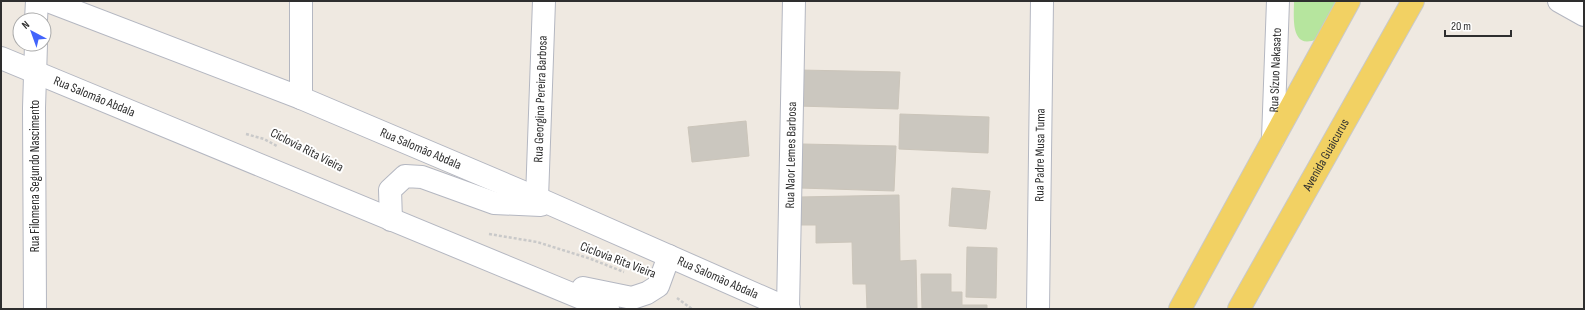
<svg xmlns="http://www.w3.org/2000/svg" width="1585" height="310" viewBox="0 0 1585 310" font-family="'Sofia Sans Condensed',sans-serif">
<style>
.green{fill:#b6e59e}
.building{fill:#cbc7bf;stroke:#cbc5ba}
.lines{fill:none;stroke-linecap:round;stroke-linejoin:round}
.minor-casing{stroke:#b4b7c1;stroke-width:24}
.major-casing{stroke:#c9c9c9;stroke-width:24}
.path{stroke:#c9c9c9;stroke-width:2.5;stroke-dasharray:3 2;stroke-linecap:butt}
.minor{stroke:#fff;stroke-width:22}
.major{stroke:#f2d163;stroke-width:22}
.labels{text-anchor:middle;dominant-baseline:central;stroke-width:4;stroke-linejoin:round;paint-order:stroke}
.street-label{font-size:13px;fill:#2e2e2e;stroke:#fff}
</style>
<rect width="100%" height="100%" fill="#efe9e1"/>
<path class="green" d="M1294,1h45l-22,38c-27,12 -23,-22 -23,-38z"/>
<path class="building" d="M799,70l101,2 -2,37 -100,-3z
M900,114l89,3 -1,36 -89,-4z
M746,121l3,35 -57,6 -4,-35z
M802,144l94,2 -2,45 -94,-3z
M952,188l38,3 -4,38 -37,-3z
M899,195l1,66 16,-1 1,49h-50l-1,-25h-13l-1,-42 -36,1v-18h-15l-1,-28z
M967,247l30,1 -1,50 -30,-1z
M921,274h30v18h11v13h25v4h-65z"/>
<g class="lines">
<g class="minor-casing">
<g id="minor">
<path id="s1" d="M48,1l253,97 236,100 252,111"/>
<path d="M301,1v97"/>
<path d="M1559,1l25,14"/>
<path d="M36,20l1,-19"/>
<path id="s2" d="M1,58l607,251"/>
<path id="s3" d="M1273,139l5,-138"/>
<path id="s4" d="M537,198l7,-197"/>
<path d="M391,220l-1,-30 15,-14 17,1 72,26 47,2"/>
<path d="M583,288l49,10 15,-5 11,-7 11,-30"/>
<path id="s5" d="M788,308l6,-307"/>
<path d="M35,309l-1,-201 2,-64"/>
<path id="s6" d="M1038,309l4,-308"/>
</g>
</g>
<g class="major-casing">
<g id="major">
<path d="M1180,309l169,-308"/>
<path id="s7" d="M1239,309l174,-308"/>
</g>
</g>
<path class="path" d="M246,134l18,5 13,7
M489,234l48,8 54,17 33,13
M677,298l15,11"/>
<use href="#minor" class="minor"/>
<use href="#major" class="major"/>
</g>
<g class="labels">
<g class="street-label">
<text stroke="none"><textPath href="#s3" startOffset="69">Rua Sízuo Nakasato</textPath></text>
<text stroke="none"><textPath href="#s2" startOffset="101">Rua Salomão Abdala</textPath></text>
<text stroke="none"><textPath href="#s4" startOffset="99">Rua Georgina Pereira Barbosa</textPath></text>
<text stroke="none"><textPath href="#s1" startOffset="401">Rua Salomão Abdala</textPath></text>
<text transform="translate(307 150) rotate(27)">Ciclovia Rita Vieira</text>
<text stroke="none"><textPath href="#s5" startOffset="153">Rua Naor Lemes Barbosa</textPath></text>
<text stroke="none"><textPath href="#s6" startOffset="154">Rua Padre Musa Tuma</textPath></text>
<text stroke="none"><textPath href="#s7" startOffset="177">Avenida Guaicurus</textPath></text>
<text transform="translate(35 176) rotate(-90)">Rua Filomena Segundo Nascimento</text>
<text transform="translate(618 260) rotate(21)">Ciclovia Rita Vieira</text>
<text stroke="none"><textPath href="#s1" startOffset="725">Rua Salomão Abdala</textPath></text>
</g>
</g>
<rect width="1585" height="310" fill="none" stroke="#2e2e2e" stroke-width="4"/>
<g transform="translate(32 32) rotate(319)"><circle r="19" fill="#ffffff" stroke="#ababab"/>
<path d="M0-3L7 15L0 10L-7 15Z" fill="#4264fb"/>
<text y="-6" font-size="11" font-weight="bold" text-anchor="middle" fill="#2e2e2e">N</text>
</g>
<path d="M1445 30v6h66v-6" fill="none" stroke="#2e2e2e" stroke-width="2"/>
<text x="1451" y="30" font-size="12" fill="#2e2e2e" stroke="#ffffff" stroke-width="3" paint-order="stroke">20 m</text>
</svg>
